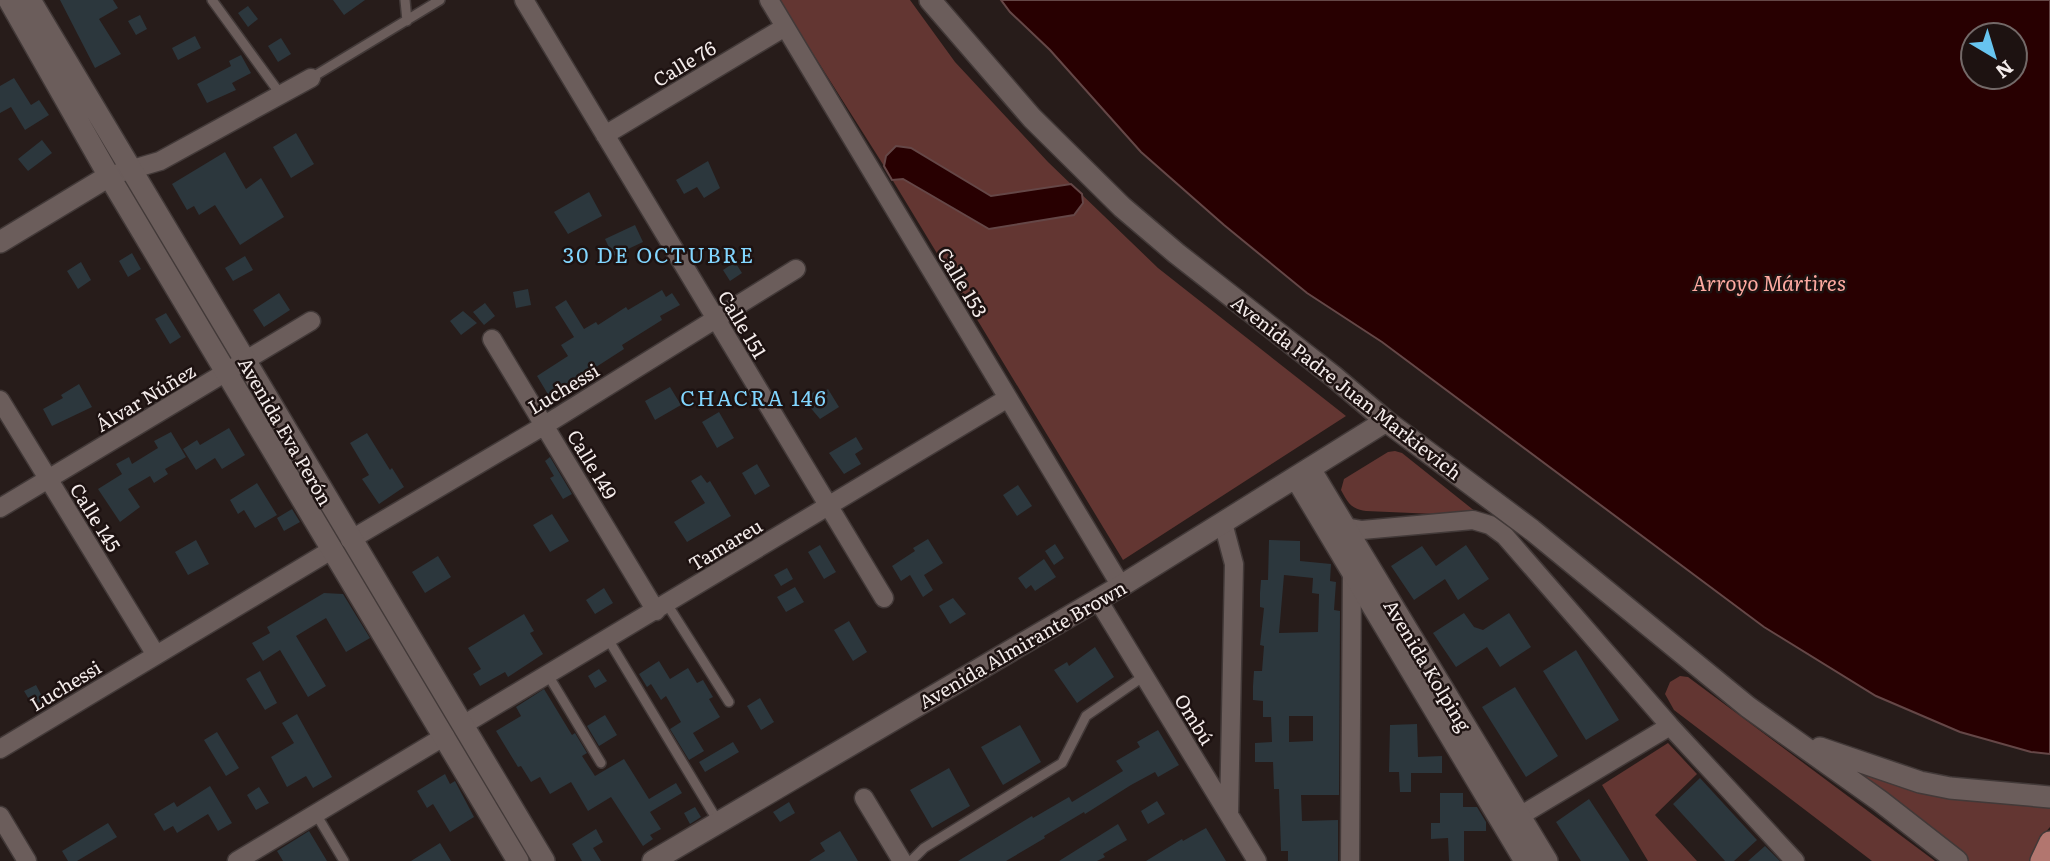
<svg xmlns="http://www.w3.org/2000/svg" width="2050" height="861" viewBox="0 0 2050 861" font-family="Literata,serif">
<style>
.green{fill:#633632}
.water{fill:#280001;stroke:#654747;stroke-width:2;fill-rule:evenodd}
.building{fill:#2c373d;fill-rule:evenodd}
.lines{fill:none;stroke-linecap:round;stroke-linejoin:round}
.lane-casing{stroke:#423938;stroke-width:12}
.street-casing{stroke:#423938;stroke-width:21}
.secondary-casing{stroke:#423938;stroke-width:24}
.primary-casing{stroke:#423938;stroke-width:24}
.lane{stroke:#6b5d5b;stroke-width:9}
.street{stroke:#6b5d5b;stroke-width:18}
.secondary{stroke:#6b5d5b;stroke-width:21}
.primary{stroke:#b2766f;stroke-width:21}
.labels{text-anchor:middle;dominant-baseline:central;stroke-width:5;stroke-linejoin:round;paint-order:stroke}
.street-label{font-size:19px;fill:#f4eceb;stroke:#1d1211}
.neighbourhood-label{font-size:21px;letter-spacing:2px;fill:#82d6ff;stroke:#1d1211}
.water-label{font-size:21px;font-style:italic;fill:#feaaa1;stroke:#1d1211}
</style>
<rect width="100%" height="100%" fill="#271c1a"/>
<path class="green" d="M779,0h131l45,62 93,100 110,106 188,148 -223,144 -239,-394z
M1395,451l7,2 79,63 -115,-5c-15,-2 -18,-8 -25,-21l3,-11 44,-27z
M1680,676l8,1 247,184h-63l-198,-151 -9,-16 5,-12z
M1668,743l29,31 -42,41 42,46h-49l-46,-76z
M1868,776l33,10 149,20v21l-7,8 -11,26h-67l-105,-84z"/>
<path class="water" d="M1001,0h1049v754l-19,-2 -71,-20 -84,-36 -112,-69 -382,-285 -75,-49 -83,-68 -83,-73 -91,-102 -40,-38zM2015,35v42h-42v-42z
M896,146l15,2 80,48 80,-12 11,10 1,9 -9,12 -85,14 -86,-50 -11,1 -8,-14 2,-10z"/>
<path class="building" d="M60,0h53l5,8 -19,11 22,35 -26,14z
M333,0h32l-21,15z
M248,6l10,13 -10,8 -10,-14z
M140,15l7,14 -11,6 -8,-14z
M195,36l6,12 -23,12 -6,-12z
M281,38l10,16 -13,8 -10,-16z
M241,55l10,18 -19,10 4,7 -29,13 -10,-19 34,-18 -2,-5z
M14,78l17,27 8,-5 10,15 -24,15 -14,-23 -11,6v-27z
M296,133l18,31 -23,14 -18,-31z
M42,140l10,13 -24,18 -10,-12z
M225,152l21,37 15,-11 23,39 -44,28 -25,-40 -16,10 -5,-9 -7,4 -15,-26z
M708,161l12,27 -16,10 -7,-11 -13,7 -8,-14z
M589,192l13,24 -34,18 -14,-22z
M635,225l8,17 -30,14 -8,-17z
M132,253l9,16 -13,8 -9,-16z
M245,256l8,14 -20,11 -8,-13z
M81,262l10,18 -13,9 -11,-18z
M735,262l7,11 -12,8 -7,-11z
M528,289l3,16 -15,3 -3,-16z
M662,290l4,7 6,-4 8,12 -20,11 2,4 -40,25 2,4 -45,29 5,7 -16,11 -6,-8 -13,8 -12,-20 31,-20 -7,-11 13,-8 -19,-30 11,-7 18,29 12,-7 2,3 28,-18 2,3z
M279,293l11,17 -26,17 -11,-17z
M485,303l10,13 -11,9 -11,-13z
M463,311l14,12 -16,12 -11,-14z
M166,313l15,24 -11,7 -15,-25z
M79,384l13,23 -40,19 -9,-17 20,-11 -2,-3z
M670,387l11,18 -26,15 -10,-19z
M828,389l11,18 -19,12 -17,-20 14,-9 2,5z
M719,412l15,26 -17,10 -15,-26z
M229,428l16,27 -23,14 -7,-11 -19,12 -13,-21 14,-9 3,5z
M171,432l15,25 -21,12 3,5 -14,9 -4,-7 -22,13 12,18 -20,15 -22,-33 24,-15 -6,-10 13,-7 3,7 26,-16 -4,-7z
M367,433l23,37 2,-2 12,19 -25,17 -17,-25 7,-4 -19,-32z
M856,437l7,12 -8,5 6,10 -17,10 -15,-21z
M550,457l22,37 -9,5 -13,-21 4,-2 -9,-15z
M757,464l13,22 -15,9 -13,-22z
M701,475l6,8 3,-2 21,35 -44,26 -13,-20 31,-19 -14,-22z
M257,483l20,32 -22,13 -11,-18 -6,4 -8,-14z
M1018,485l14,21 -15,10 -14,-21z
M292,509l8,13 -16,9 -7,-13z
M552,514l17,27 -19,11 -17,-27z
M928,539l15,24 -19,12 9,15 -10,7 -13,-22 -9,6 -9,-15 23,-15 -2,-3z
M196,540l13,24 -21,11 -13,-23z
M1269,540l31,1v20l31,3 -1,17 6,1 -2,28 6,1 -1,184h-38l1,26 36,-1v41h-50v-10h-7l-2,-62h-5l-1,-27h-18v-19l17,-1 -1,-25h-8v-16l-10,-1v-14l1,-15h8l2,-25 -4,-1 4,-37 -4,-1v-14l1,-13h7zM1284,575l29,3 -1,15 7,1 -1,38 -39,1zM1289,716h24v25l-24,1z
M1055,544l9,14 -10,7 -9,-14z
M820,545l16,27 -12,7 -16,-27z
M1466,545l23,34 -31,21 -13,-21 -31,21 -23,-34 31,-20 14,20z
M438,556l13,21 -26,16 -13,-21z
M1044,559l12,18 -21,14 -4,-6 -5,4 -8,-11z
M787,568l6,11 -12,7 -7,-11z
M795,587l9,15 -18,10 -9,-15z
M604,588l9,15 -18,11 -9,-14z
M324,593l19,1 27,44 -24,14 -20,-34 -30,18 30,50 -18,11 -28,-47 -17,11 -11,-18 18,-10 -3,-6z
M953,598l13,16 -16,10 -11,-18z
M1464,613l10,14 9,3 26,-17 22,34 -31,20 -13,-20 -31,20 -23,-34z
M524,614l10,17 -4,2 13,21 -35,23 -3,-5 -25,14 -7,-12 8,-5 -13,-21z
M849,621l18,31 -14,9 -19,-31z
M1095,647l19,30 -37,26 -23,-33 13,-8 2,4z
M1576,650l43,70 -33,20 -43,-69z
M659,661l11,18 18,-11 9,15 6,-3 10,17 -4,2 11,18 -27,16 11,18 -15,9 -19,-31 11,-7 -15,-26 -5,4 -10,-16 -4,3 -8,-13z
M599,669l8,12 -12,7 -7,-12z
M260,671l17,32 -12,7 -19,-31z
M36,685l8,15 -11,6 -9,-15z
M1515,687l43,69 -32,21 -44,-70z
M544,689l28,46 3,-2 12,20 -5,3 13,20 29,-17 25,40 27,-16 6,10 -32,19 11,17 -11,6 3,4 -10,7 -32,-49 -23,14 -17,-29 -21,12 -10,-17 -9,5 -10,-16 -3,1 -22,-36 25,-15 -5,-9z
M760,698l14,24 -13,8 -14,-24z
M297,714l35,63 -19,11 -7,-12 -19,11 -16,-30 23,-14 -12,-20z
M605,715l12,20 -18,11 -12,-20z
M1417,724l1,33 24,-1v17h-31v19h-11l-1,-20h-10l1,-47z
M1020,725l21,37 -38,23 -22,-38z
M1158,730l21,35 -21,12 -3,-5 -24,13 -46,29 -1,-2 -40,24 1,2 -39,23h-48l74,-45 1,2 36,-21 3,5 51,-31 -7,-10 24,-14 -3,-5z
M217,732l22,36 -13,8 -22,-36z
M733,742l6,10 -34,20 -6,-10z
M949,768l21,38 -38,22 -22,-38z
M445,774l5,10 5,-3 19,36 -24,15 -17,-28 -6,4 -10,-17z
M1700,778l57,62 -23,21h-9l-52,-57z
M210,786l22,37 -14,8 -10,-17 -31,19 -4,-7 -9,5 -10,-17 20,-12 3,5z
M259,787l10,16 -13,7 -9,-15z
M1440,793h23v14h14l9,15v9h-22v30h-15l-1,-23 -17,1v-16h9z
M1589,799l41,62h-49l-25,-39z
M1157,801l8,13 -17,10 -7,-13z
M789,802l6,11 -15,9 -7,-10z
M695,807l6,10 -11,7 -6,-11z
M108,823l9,14 -40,24h-9l-6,-10z
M1118,824l9,16 -24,14 2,3 -8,4h-38z
M1206,828l20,33h-80l36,-22 1,2z
M596,829l7,13 -10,6 8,13h-19l-10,-17z
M309,831l18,30h-44l-6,-10z
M840,831l18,30h-49l16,-10 -5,-8z
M440,843l11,18h-40z
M1765,846l15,15h-32z"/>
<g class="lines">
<g class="lane-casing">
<path id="lane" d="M212,0l69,95
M405,0l2,21
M311,78l129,-78
M667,604l62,98
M608,639l111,184
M548,675l53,88
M316,814l28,47
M911,861l13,-13 138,-85 24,-47 58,-40"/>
</g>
<g class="street-casing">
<path id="street" d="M524,0l360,598
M769,0l352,586
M605,135l180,-108
M109,176l51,-15 151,-83
M492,339l164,272
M0,400l156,255
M0,508l311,-187
M1223,523l11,41 -5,251
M1345,527l17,3 111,-10 17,5 15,11 165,190 125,135
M350,540l195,-115 251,-156
M1098,600l159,261
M463,725l545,-327
M0,749l333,-200
M864,798l38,63
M0,816l27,45
M1508,823l162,-97
M237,861l208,-125
M1350,861l2,-289"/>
</g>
<g class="secondary-casing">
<path id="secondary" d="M9,0l100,176 409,685
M30,0l514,861
M930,0l102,118 90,89 54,46 157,123 53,45 146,109 216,177 132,94 77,60
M0,242l109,-66
M1310,469l237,392
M1296,478l229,383
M1820,748l100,34 30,6 100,9
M653,861l468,-275 265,-165"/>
</g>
<g class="primary-casing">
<path id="primary" d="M2041,861l9,-19"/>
</g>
<use href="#lane" class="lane"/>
<use href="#street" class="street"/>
<use href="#secondary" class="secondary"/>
<use href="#primary" class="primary"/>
</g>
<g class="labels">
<g class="street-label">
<text transform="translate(684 63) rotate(-31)">Calle 76</text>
<text transform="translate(963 282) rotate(59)">Calle 153</text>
<text transform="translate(743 324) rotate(59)">Calle 151</text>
<text transform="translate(1347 387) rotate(38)">Avenida Padre Juan Markievich</text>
<text transform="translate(563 388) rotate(-31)">Luchessi</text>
<text transform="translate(145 397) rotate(-31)">Álvar Núñez</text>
<text transform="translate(286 431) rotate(60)">Avenida Eva Perón</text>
<text transform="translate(593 464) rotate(59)">Calle 149</text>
<text transform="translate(96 517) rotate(58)">Calle 145</text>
<text transform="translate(725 544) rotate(-31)">Tamareu</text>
<text transform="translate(1022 644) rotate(-30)">Avenida Almirante Brown</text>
<text transform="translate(1428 665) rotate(59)">Avenida Kolping</text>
<text transform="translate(65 685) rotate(-31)">Luchessi</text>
<text transform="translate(1195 719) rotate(58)">Ombú</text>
</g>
<g class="neighbourhood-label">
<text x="659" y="253">30 DE OCTUBRE</text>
<text x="754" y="396">CHACRA 146</text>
</g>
<g class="water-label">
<text x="1769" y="281">Arroyo Mártires</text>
</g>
</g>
<g transform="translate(1994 56) rotate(142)"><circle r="33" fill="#1d1211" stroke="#736968" stroke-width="2"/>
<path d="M0-5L12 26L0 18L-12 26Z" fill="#67c4ef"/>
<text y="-10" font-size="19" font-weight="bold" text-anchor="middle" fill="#f4eceb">N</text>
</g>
</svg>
